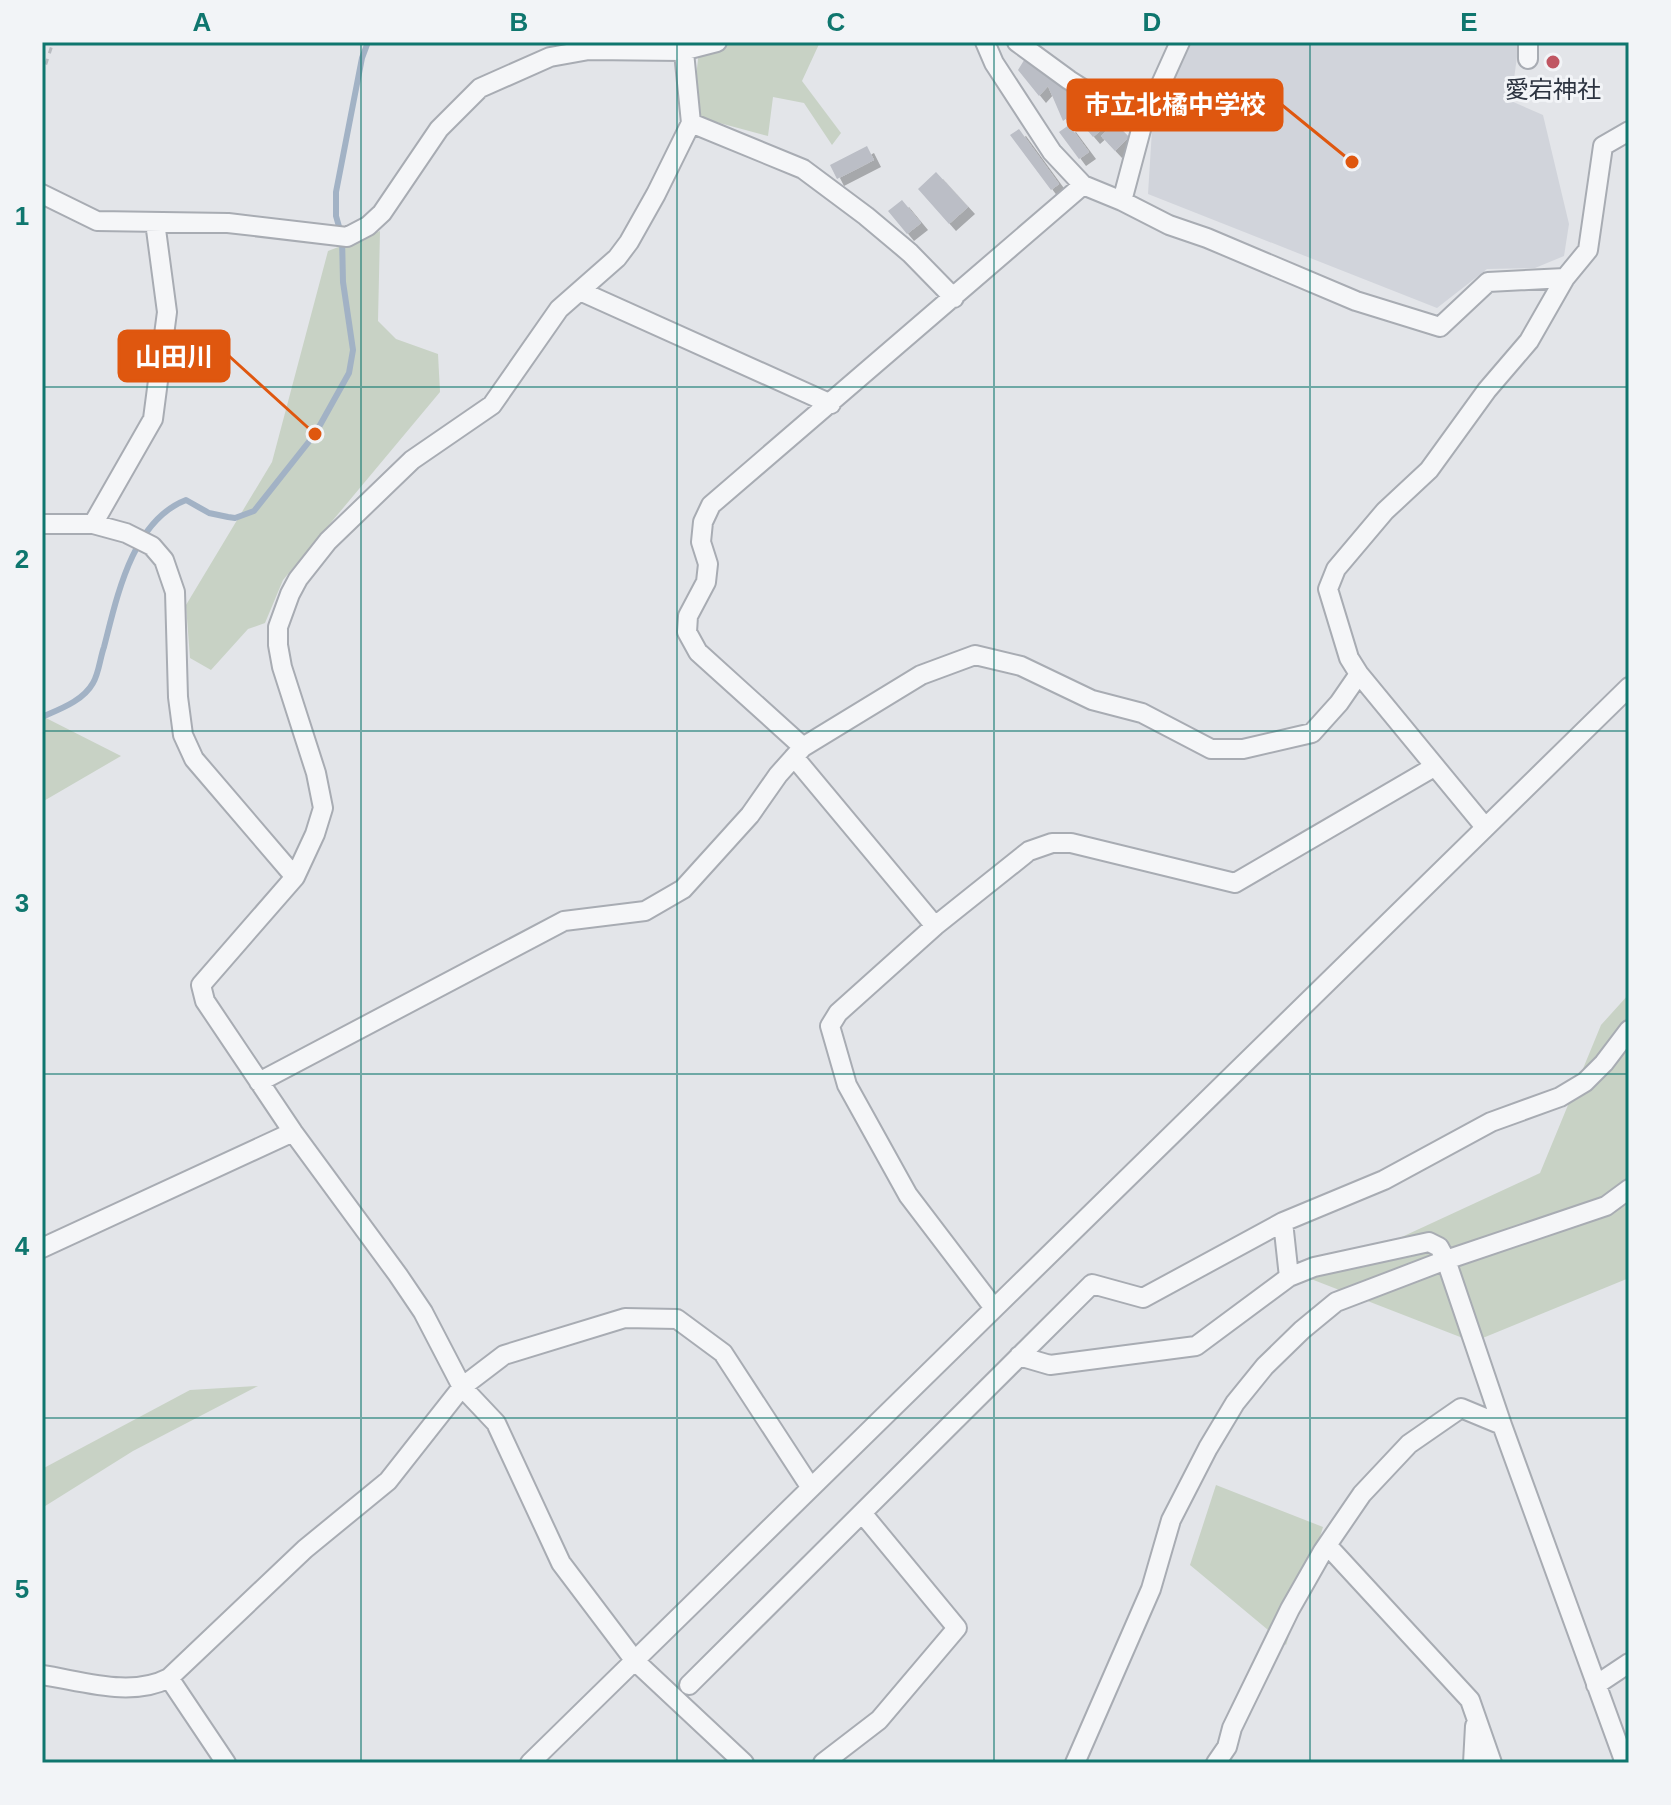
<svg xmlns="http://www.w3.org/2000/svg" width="1671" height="1805" viewBox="0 0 1671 1805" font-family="Helvetica,'Noto Sans JP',sans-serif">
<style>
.built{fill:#d1d4db}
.green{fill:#c8d2c5}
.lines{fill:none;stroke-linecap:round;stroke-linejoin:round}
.stream{stroke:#a2b2c5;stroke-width:6}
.building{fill:#bbbec6;filter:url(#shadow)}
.minor-casing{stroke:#a8acb3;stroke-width:22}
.path{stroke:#b9bcc1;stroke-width:3;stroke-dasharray:6 6;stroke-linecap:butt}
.minor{stroke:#f5f6f8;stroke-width:18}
.grid{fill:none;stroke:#0f766e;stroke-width:2;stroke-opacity:0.55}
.poi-dot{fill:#c05662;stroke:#f2f4f7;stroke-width:3}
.labels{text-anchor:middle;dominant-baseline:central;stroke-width:6;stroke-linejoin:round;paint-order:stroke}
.poi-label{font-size:24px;fill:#2c3340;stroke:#f2f4f7}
.leader{fill:none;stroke:#df570f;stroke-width:3}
.callout-dot{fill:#df570f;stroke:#f2f4f7;stroke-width:3}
.callout{fill:#df570f;stroke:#df570f;stroke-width:3}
.callout-label{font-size:26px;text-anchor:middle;font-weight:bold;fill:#fff}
.neatline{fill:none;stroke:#0f766e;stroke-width:3}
.grid-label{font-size:26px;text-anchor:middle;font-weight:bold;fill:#0f766e}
</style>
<defs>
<filter id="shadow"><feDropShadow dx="7" dy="7" stdDeviation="0" flood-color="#0004"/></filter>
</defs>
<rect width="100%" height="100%" fill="#e3e5e9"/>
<path class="built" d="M1190,42h329l-8,59 32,14 26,109 -5,32 -29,12 -48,1 -50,39 -289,-114 4,-64 5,-22z"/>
<path class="green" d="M700,42h120l-18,39 39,52 -9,12 -28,-42 -31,-6 -5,39 -67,-18 -5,-41z
M380,231l-2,90 18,18 42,15 2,38 -157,188 -18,43 -17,6 -37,41 -21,-12 -4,-53 86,-143 56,-211z
M42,716l79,40 -79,46z
M1629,994v284l-156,64 -162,-63 229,-106 61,-148z
M258,1386l-125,65 -91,57v-39l148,-79z
M1216,1485l107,42 -37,118 -96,-80z"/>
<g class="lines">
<path class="stream" d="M42,717c18,-8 41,-16 51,-34 6,-10 7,-25 11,-36 13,-50 28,-126 82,-147l23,13 19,4 7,1 19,-7 61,-77 34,-61 4,-23 -10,-68 -1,-45 -6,-21v-24l26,-134 6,-16"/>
</g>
<path class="building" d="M1026,57l29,21 27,29 -19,14 -15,-35 -9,10 -21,-26z
M1090,104l18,20 -15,13 -17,-20z
M1115,123l14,14 -14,14 -14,-15z
M1069,125l20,27 -10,7 -20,-27z
M1019,129l40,55 -8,6 -41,-55z
M867,146l7,14 -37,19 -7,-14z
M936,172l32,35 -19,17 -31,-35z
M902,200l19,23 -14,11 -19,-23z"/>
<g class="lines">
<g class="minor-casing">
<path id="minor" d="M683,42l8,81 -35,71 -27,48 -12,16 -58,51 -67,96 -80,55 -84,81 -30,38 -8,15 -12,33v18l4,22 34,106 7,35 -8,26 -20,43 -94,108 4,16 88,131 105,143 25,37 39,75 34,36 65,140 74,98 109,102
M985,42l9,21 58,89 31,33 39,16 47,24 38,13 149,63 84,26 48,-45 77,-4 23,-28 15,-104 26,-15
M1017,42l52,38 73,46
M1528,42v17
M691,123l112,46 63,47 44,37 44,45
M42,194l55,27 131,2 119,14 21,-11 14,-13 57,-84 41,-41 70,-31 39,-7 93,1 35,-9
M1122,201l20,-75 38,-84
M580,291l251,113
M42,524h51l33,9 26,13 12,14 11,32 3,105 5,38 11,24 101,118
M93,524l60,-105 14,-107 -12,-90
M1359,674l126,153
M803,747l-105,-95 -11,-20 1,-16 18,-34 2,-18 -7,-22 2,-20 8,-17 372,-320
M794,757l141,169
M259,1082l305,-161 81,-10 38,-22 67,-74 28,-40 25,-28 118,-72 54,-20 46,11 71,34 50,13 69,36h32l69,-16 27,-30 20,-29 -10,-16 -21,-69 8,-20 49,-58 44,-41 58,-80 42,-49 36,-63
M42,1248l251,-116
M994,1308l-86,-113 -61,-110 -17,-59 8,-13 97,-87 94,-75 23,-8h19l164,40 199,-116
M1019,1356l31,9 146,-19 93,-69
M1327,1545l143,155 22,63
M42,1675c40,6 89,23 127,3l136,-129 83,-68 74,-94 42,-32 121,-37 52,1 46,34 88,135
M169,1678l57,85
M689,1685l403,-401 51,14 140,-76
M1596,1685l33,-22
M530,1763l1099,-1076
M823,1763l56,-43 78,-92 -95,-115
M1075,1763l76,-174 20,-69 37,-72 27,-45 30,-37 37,-36 34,-28 110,-42 160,-54 23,-17
M1216,1763l11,-16 5,-19 58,-119 33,-58 39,-57 47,-50 52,-36 41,17
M1473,1763l2,-37
M1625,1763l-123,-338 -56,-165 -7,-13 -10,-5 -115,25 -25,10 -6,-55 101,-42 107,-58 69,-25 25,-15 19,-19 25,-33"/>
</g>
<path class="path" d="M42,76l11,-34"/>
<use href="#minor" class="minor"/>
</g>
<path class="grid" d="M361,42v1721M677,42v1721M994,42v1721M1310,42v1721M42,387h1587M42,731h1587M42,1074h1587M42,1418h1587"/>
<circle class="poi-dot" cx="1553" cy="62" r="8"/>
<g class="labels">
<g class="poi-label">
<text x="1553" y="89">愛宕神社</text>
</g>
</g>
<path class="leader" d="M1352 162L1282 105M315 434L229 356"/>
<g class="callout-dot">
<circle cx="1352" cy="162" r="8"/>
<circle cx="315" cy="434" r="8"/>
</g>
<g class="callout">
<rect x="1068" y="80" width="214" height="50" rx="8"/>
<rect x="119" y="331" width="110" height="50" rx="8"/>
</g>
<g class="callout-label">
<text x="1175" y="114">市立北橘中学校</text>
<text x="174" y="366">山田川</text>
</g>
<rect width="1671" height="1805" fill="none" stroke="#f2f4f7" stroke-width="88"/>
<rect x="44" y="44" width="1583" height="1717" class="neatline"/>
<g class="grid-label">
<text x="202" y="31">A</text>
<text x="519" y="31">B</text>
<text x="836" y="31">C</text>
<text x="1152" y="31">D</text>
<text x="1469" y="31">E</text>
<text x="22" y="225">1</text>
<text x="22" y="568">2</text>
<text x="22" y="912">3</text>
<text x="22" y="1255">4</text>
<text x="22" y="1598">5</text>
</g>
</svg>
